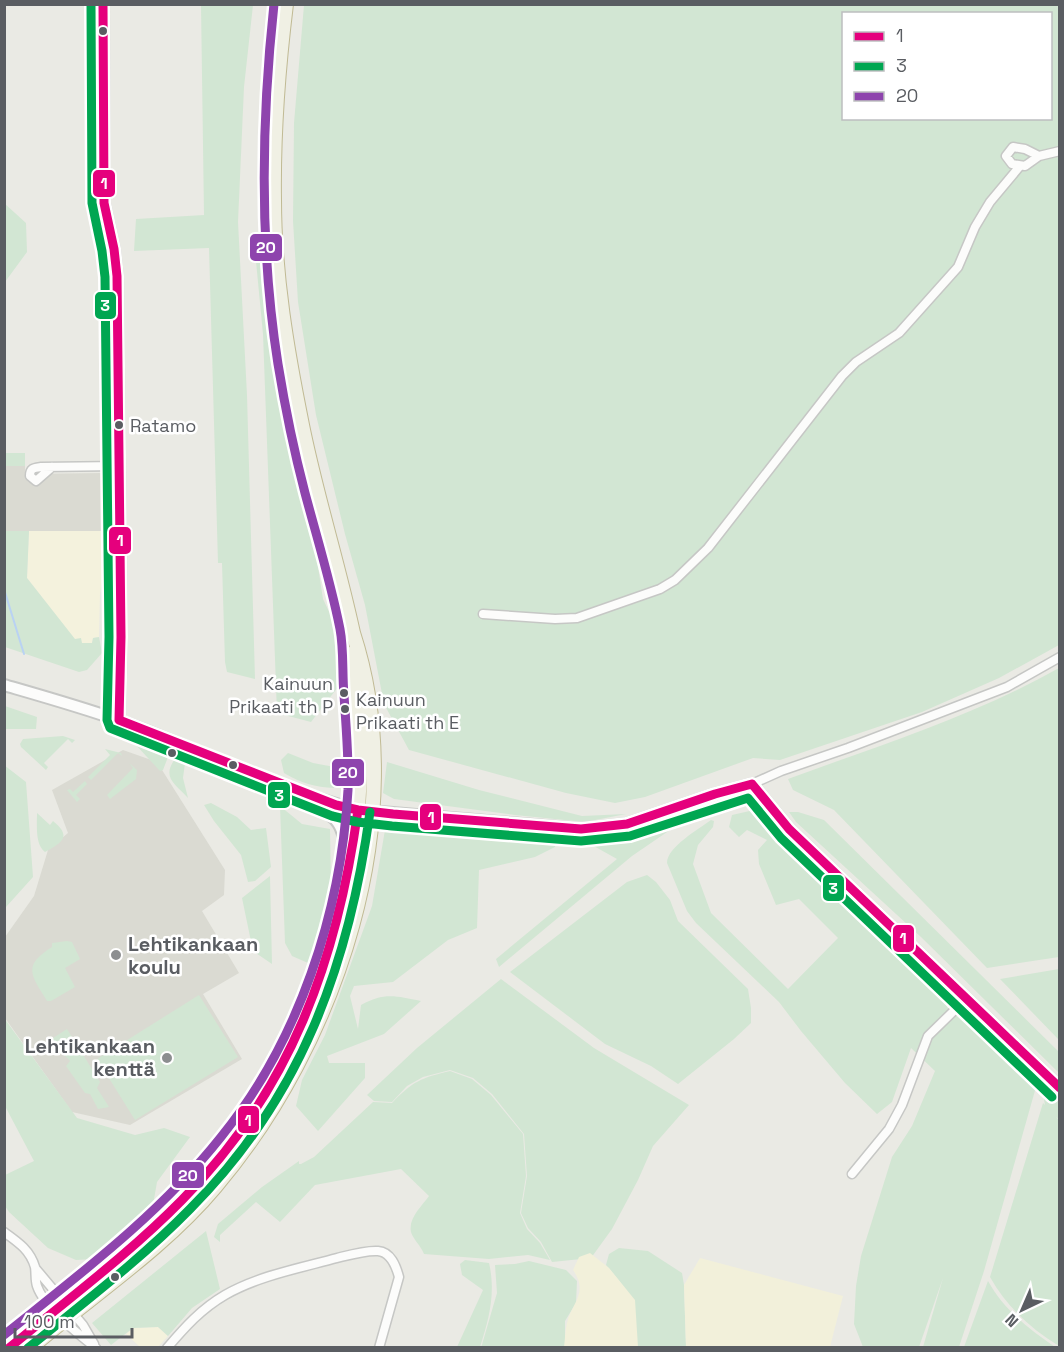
<svg xmlns="http://www.w3.org/2000/svg" width="1064" height="1352" viewBox="0 0 1064 1352" font-family="'Space Grotesk',sans-serif">
<style>
.commercial{fill:#f4f2dd}
.education{fill:#dadad2}
.green{fill:#d2e6d3;fill-rule:evenodd}
.sand{fill:#f2f0da}
.lines{fill:none;stroke-linecap:round;stroke-linejoin:round}
.stream{stroke:#b9d2f3;stroke-width:2}
.minor-casing{stroke:#c6c7c5;stroke-width:11}
.tertiary-casing{stroke:#c6c7c5;stroke-width:14}
.trunk-casing{stroke:#c0ba94;stroke-width:16}
.minor{stroke:#fcfcfb;stroke-width:8}
.tertiary{stroke:#fcfcfb;stroke-width:10}
.trunk{stroke:#f0f0e4;stroke-width:14}
.bus-1-casing{stroke:#fff;stroke-width:14}
.bus-2-casing{stroke:#fff;stroke-width:14}
.bus-3-casing{stroke:#fff;stroke-width:14}
.bus-1{stroke:#e5007d;stroke-width:9}
.bus-2{stroke:#00a651;stroke-width:9}
.bus-3{stroke:#8e44ad;stroke-width:9}
.bus-dot{fill:#5a5d62;stroke:#fff;stroke-width:2}
.poi-dot{fill:#8c8e90;stroke:#fff;stroke-width:2}
.labels{text-anchor:middle;dominant-baseline:central;stroke-width:5;stroke-linejoin:round;paint-order:stroke}
.bus-label{font-size:18px;fill:#5a5d62;stroke:#fff;text-anchor:start}
.poi-label{font-size:20px;font-weight:bold;fill:#5a5d62;stroke:#fff;text-anchor:start}
.line-badge{stroke:#fff;stroke-width:2}
.badge-label{font-size:16px;text-anchor:middle;font-weight:bold;fill:#fff}
</style>
<rect width="100%" height="100%" fill="#eaeae4"/>
<path class="commercial" d="M29,531h73l1,48 -3,14 -1,44 -6,1 -1,5h-10l-7,-3 -48,-62z
M158,1327l10,9 -10,11 -17,1 -15,-14 7,-6z"/>
<path class="education" d="M4,466h21v8l77,-1v58h-97z
M123,750l34,12 68,108 -1,25 -22,16 37,62 -36,21 39,65 -112,66 -58,-13 -67,-94v-81l29,-41 14,-46 20,-17 -16,-43z"/>
<path class="green" d="M201,5h52l-9,82 -6,135 9,173 8,284 -28,-7 -2,-10 -3,-99h-4l-9,-315 -75,3 2,-32 68,-4z
M304,5h755v640l-60,33 -77,34 -142,48 -27,-2 -108,39 -30,6 -49,-10 -157,-43 -25,-46 -19,-99 -20,-71 -29,-119 -18,-113 -5,-81 1,-98zM844,14h206v104h-206z
M4,203l22,20 1,29 -22,30z
M255,251l10,7 13,112 36,171 9,58 10,21 10,41 -5,26 -27,35 -34,-9 -14,-379z
M4,453h21v13h-20z
M5,531h24l-2,47 48,61 6,-1 1,5h10l1,-5 6,-1 3,16 -15,17 -8,2 -74,-25z
M1059,668v289l-72,11 -153,-158 -41,-20 -5,-11c92,-34 186,-63 271,-111z
M5,706l32,11 -1,12h-31z
M63,736l12,4 -3,3 -4,-4 -24,24 4,4 -2,3 -25,-23 -1,-3 3,-5z
M135,744l33,13 -5,13 -3,1z
M105,749l16,4 1,3 -4,-3 -27,27 -3,-3 22,-22z
M288,753l25,10 27,5 1,11 -7,9c-19,-1 -33,-5 -50,-15l-3,-13z
M175,759l10,4 -2,15 5,20c-12,-14 -27,-20 -13,-39z
M387,762l92,28 103,26 44,-2 -41,8 -70,-7 -121,-16 -11,-6z
M129,763l8,7 -1,9 -26,20 -3,-4 26,-27z
M4,765l22,17 7,95 -27,30 -2,-1z
M85,781l2,3 -11,11 4,4 -3,3 -10,-12 3,-1 3,3z
M211,803l26,14 14,13 15,-2 5,39 -16,14 -7,1 -7,-27 -27,-34 -10,-16z
M280,806l22,18 28,5 1,61 -10,55 -13,18 -16,-7 -7,-13z
M754,810l62,54 139,135 -8,8 89,80 -52,184 -25,76h-36l20,-69 -24,69h-56l-9,-23 2,-38 5,-30 31,-99 20,-31 23,-55 -24,-23 -19,54 -15,12 -32,-31 -44,-52 -22,-29 -83,-79 -9,-12 -20,-48c0,-16 32,-34 44,-43l3,1 -1,6 -15,18 -5,19 18,49 77,76 50,-51 -39,-39 -23,6 -17,-41 -1,-14 9,-10 -20,-10 -8,7 -10,-10 3,-12z
M789,812h9l26,8 235,232v21l-138,-136 -125,-115z
M37,813l13,12 3,-4c20,16 8,22 -8,31 -10,-7 -8,-27 -8,-39z
M401,826l154,14v7l-20,10 -56,13 -2,58 -29,12 -55,42 -39,4 -4,10 8,33 3,-24c23,-13 35,-9 60,-4l-37,33 -57,22 2,7h36v15l-47,53 -22,-25 6,-26 23,-45 47,-129 13,-76z
M654,827l16,3 -38,26 -133,111 -3,-8 121,-100 -34,-19z
M647,875l9,7 14,18 8,21 70,68 3,19v15l-17,16 -56,45 -27,-18 -46,-22 -95,-72 117,-90z
M270,876l2,88 -19,-13 -11,-53z
M67,941l5,1 8,17 -15,9 10,19 -24,14h-4c-16,-26 -25,-35 5,-54v-4z
M1059,969h1l-1,71 -59,-61z
M501,979l93,69 95,57 -36,41 -15,34 -26,49 -21,29 -39,4 -11,-20 -13,-14 -7,-15 6,-37 -3,-42 -32,-40 -19,-16 -23,-8 -27,7 -16,9 -15,16 -18,-1 -7,-6 50,-47z
M199,995l39,62 -103,63 -38,-61z
M4,1018l73,100 58,17 29,-7 26,9 -33,45 -5,29 -59,48 -17,1 -28,-12 -39,-36 -4,-6v-31l29,-14 -29,-55z
M976,1022l58,52 -11,-3 -49,-43z
M67,1029l33,53 -3,6 12,19 -11,2 -8,-15 -5,-1 -19,-27 4,-5 -20,-21z
M450,1071l22,8 19,16 32,39 3,42 -6,37 7,16 13,14 10,17 -22,-5 -39,4 -65,-5c-3,-8 -11,-15 -13,-22 -3,-14 11,-26 18,-36l-28,-27 -86,16 -35,37 -24,-20 -36,33v7l-6,-5 4,-13 44,-37 37,-26v3h2l13,-7 59,-55 19,1c21,-22 29,-25 58,-32z
M1041,1083l18,17v19l-3,-2 4,4 -1,225c-28,-17 -53,-40 -69,-69l53,-174 2,2z
M206,1231l14,58 -28,19 -24,28 -10,-9 -25,1 -22,17 -19,-22z
M619,1248l29,3 34,22 2,12 2,62h-51c4,-40 -3,-52 -29,-82l3,-11z
M465,1260l24,3c7,30 0,56 -9,84h-23l26,-57 -21,-15 -2,-11z
M529,1261l37,9 11,11 -1,22 -11,18v26l-84,1 16,-55 -2,-28 20,-1z
M988,1281c16,29 41,48 67,66h-91z"/>
<path class="sand" d="M590,1253l19,15 26,32 3,47h-74c1,-7 1,-16 3,-24 5,-21 22,-30 6,-53l6,-13z
M700,1258l143,38 -13,51h-144l-2,-62z"/>
<g class="lines">
<path class="stream" d="M4,589l20,65"/>
<g class="minor-casing">
<path id="minor" d="M1039,156l-14,-7 -12,-2 -7,9 6,8 13,2 14,-10 21,-5
M52,467l-16,14 -6,-5c0,-8 4,-8 11,-9l78,-1
M483,614l72,5 22,-1 83,-29 15,-9 33,-32 134,-172 14,-14 43,-29 59,-66 17,-40 15,-25 30,-36
M752,784l29,-13 67,-23 159,-61 53,-30
M852,1174l37,-45 13,-24 26,-69 39,-38
M4,1232c14,10 26,18 31,35 1,6 0,13 2,19 7,21 41,48 59,62
M36,1269l47,56 11,19
M167,1348c18,-21 34,-39 58,-53 33,-19 75,-27 112,-37 12,-3 29,-8 41,-7 13,1 18,15 21,26l-20,71"/>
</g>
<g class="tertiary-casing">
<path id="tertiary" d="M103,4l1,199 10,46 3,27 4,361 -2,83
M4,685c38,11 77,22 114,35 80,28 157,69 240,90l223,19 46,-5 88,-30 37,-10 37,45 271,259
M294,793c35,28 47,12 54,66"/>
</g>
<g class="trunk-casing">
<path id="trunk" d="M8,1348c66,-54 139,-107 196,-170 98,-110 150,-257 156,-403 2,-41 -5,-81 -7,-122
M30,1348c61,-52 133,-99 185,-161 122,-143 198,-370 138,-554 -15,-70 -37,-138 -51,-208 -15,-74 -28,-150 -28,-225 -1,-66 4,-131 12,-196"/>
</g>
<use href="#minor" class="minor"/>
<use href="#tertiary" class="tertiary"/>
<use href="#trunk" class="trunk"/>
<g class="bus-1-casing">
<path id="bus-1" d="M103,4l1,199 10,46 3,27 4,361 -2,83
M119,720l217,85 22,5 35,4 188,15 46,-5 88,-30 37,-10
M752,784l37,45 271,259
M9,1348c58,-48 120,-94 173,-148 109,-110 155,-239 176,-390"/>
</g>
<g class="bus-2-casing">
<path id="bus-2" d="M91,4l1,199 10,48 3,26 4,360 -2,83 3,8 222,88 25,6 35,4 189,15 49,-5 118,-38 33,40 271,259
M28,1348c55,-45 112,-88 162,-139 111,-111 159,-244 180,-397"/>
</g>
<g class="bus-3-casing">
<path id="bus-3" d="M4,1335c76,-61 156,-121 217,-198 78,-96 120,-224 127,-347 1,-32 -2,-63 -4,-95 -2,-22 0,-45 -4,-66 -9,-46 -23,-91 -35,-136 -11,-42 -20,-86 -27,-129 -19,-120 -17,-239 -4,-360"/>
</g>
<use href="#bus-1" class="bus-1"/>
<use href="#bus-2" class="bus-2"/>
<use href="#bus-3" class="bus-3"/>
</g>
<g class="bus-dot">
<circle cx="103" cy="31" r="5"/>
<circle cx="119" cy="425" r="5"/>
<circle cx="344" cy="693" r="5"/>
<circle cx="345" cy="709" r="5"/>
<circle cx="172" cy="753" r="5"/>
<circle cx="233" cy="765" r="5"/>
<circle cx="115" cy="1277" r="5"/>
</g>
<g class="poi-dot">
<circle cx="116" cy="955" r="6"/>
<circle cx="167" cy="1058" r="6"/>
</g>
<g class="labels">
<g class="bus-label">
<text x="130" y="425">Ratamo</text>
<text x="333" y="683" text-anchor="end">Kainuun<tspan x="333" dy="23">Prikaati th P</tspan></text>
<text x="356" y="699">Kainuun<tspan x="356" dy="23">Prikaati th E</tspan></text>
</g>
<g class="poi-label">
<text x="128" y="944">Lehtikankaan<tspan x="128" dy="23">koulu</tspan></text>
<text x="155" y="1046" text-anchor="end">Lehtikankaan<tspan x="155" dy="23">kenttä</tspan></text>
</g>
</g>
<g class="line-badge">
<rect x="92" y="169" width="24" height="29" rx="6" fill="#e5007d"/>
<rect x="249" y="233" width="34" height="29" rx="6" fill="#8e44ad"/>
<rect x="94" y="291" width="23" height="29" rx="6" fill="#00a651"/>
<rect x="108" y="526" width="24" height="29" rx="6" fill="#e5007d"/>
<rect x="331" y="758" width="34" height="29" rx="6" fill="#8e44ad"/>
<rect x="267" y="781" width="24" height="28" rx="6" fill="#00a651"/>
<rect x="419" y="803" width="23" height="28" rx="6" fill="#e5007d"/>
<rect x="822" y="874" width="23" height="28" rx="6" fill="#00a651"/>
<rect x="892" y="924" width="23" height="29" rx="6" fill="#e5007d"/>
<rect x="237" y="1105" width="23" height="29" rx="6" fill="#e5007d"/>
<rect x="171" y="1161" width="34" height="28" rx="6" fill="#8e44ad"/>
</g>
<g class="badge-label">
<text x="104" y="189">1</text>
<text x="266" y="253">20</text>
<text x="105" y="311">3</text>
<text x="120" y="546">1</text>
<text x="348" y="778">20</text>
<text x="279" y="801">3</text>
<text x="431" y="823">1</text>
<text x="833" y="894">3</text>
<text x="903" y="944">1</text>
<text x="248" y="1126">1</text>
<text x="188" y="1181">20</text>
</g>
<rect width="1064" height="1352" fill="none" stroke="#5a5d62" stroke-width="12"/>
<rect x="842" y="12" width="210" height="108" fill="#ffffff" stroke="#bdbec0" stroke-width="1.5"/>
<rect x="854" y="32" width="30" height="9" fill="#e5007d" stroke="#bdbec0" stroke-width="1.5"/>
<text x="896" y="42" font-size="18" fill="#5a5d62">1</text>
<rect x="854" y="62" width="30" height="9" fill="#00a651" stroke="#bdbec0" stroke-width="1.5"/>
<text x="896" y="72" font-size="18" fill="#5a5d62">3</text>
<rect x="854" y="92" width="30" height="9" fill="#8e44ad" stroke="#bdbec0" stroke-width="1.5"/>
<text x="896" y="102" font-size="18" fill="#5a5d62">20</text>
<g transform="translate(1022 1310) rotate(224)" stroke="#ffffff" stroke-width="4.5" paint-order="stroke">
<path d="M0-4.5L10 22L0 15L-10 22Z" fill="#5a5d62"/>
<text y="-9" font-size="16" font-weight="bold" text-anchor="middle" fill="#5a5d62">N</text>
</g>
<path d="M15 1328v9h117v-9" fill="none" stroke="#5a5d62" stroke-width="3"/>
<text x="24" y="1328" font-size="18" fill="#5a5d62" stroke="#ffffff" stroke-width="4.5" paint-order="stroke">100 m</text>
</svg>
